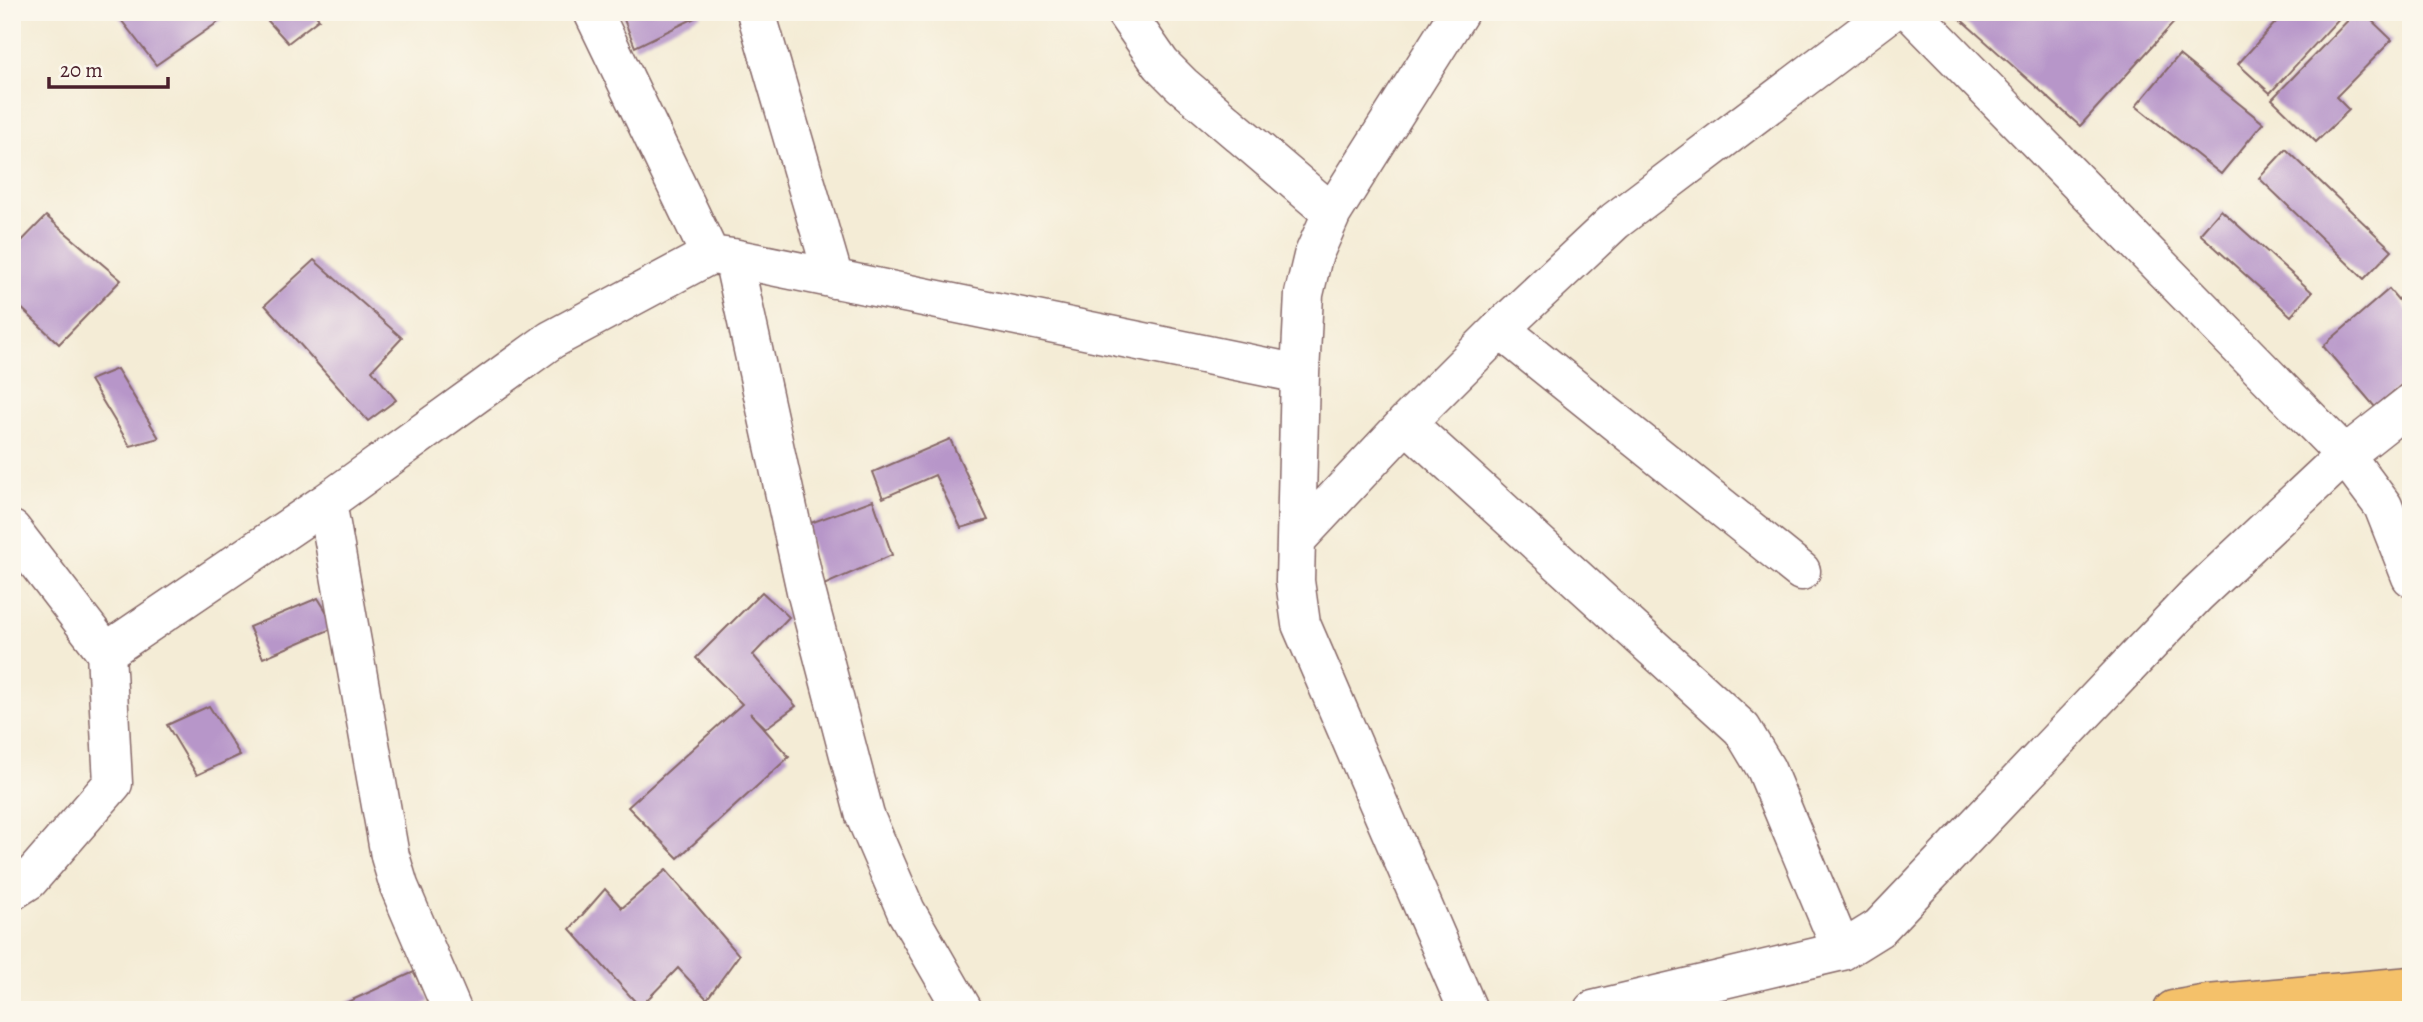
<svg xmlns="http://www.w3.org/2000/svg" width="2423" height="1022" font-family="Alegreya,serif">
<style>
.building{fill:#b796c9}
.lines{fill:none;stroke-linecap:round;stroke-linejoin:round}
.minor-casing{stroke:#866767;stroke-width:41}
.primary-casing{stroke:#866767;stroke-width:41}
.minor{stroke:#fff;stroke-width:38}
.primary{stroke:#f4c16a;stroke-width:38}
</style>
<rect width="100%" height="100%" fill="#fbf7ec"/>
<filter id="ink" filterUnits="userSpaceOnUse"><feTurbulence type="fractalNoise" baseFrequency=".0143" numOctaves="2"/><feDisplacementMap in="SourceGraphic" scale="14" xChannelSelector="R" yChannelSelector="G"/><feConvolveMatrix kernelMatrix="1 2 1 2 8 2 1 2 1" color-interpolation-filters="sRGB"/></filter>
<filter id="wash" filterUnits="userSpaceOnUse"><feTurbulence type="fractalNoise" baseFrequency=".00686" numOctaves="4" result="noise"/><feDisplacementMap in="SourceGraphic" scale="28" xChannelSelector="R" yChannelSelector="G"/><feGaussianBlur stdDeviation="1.57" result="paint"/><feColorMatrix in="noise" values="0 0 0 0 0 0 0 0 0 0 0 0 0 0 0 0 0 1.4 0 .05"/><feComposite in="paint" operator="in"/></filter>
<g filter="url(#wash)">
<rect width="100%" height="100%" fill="#f4ecd6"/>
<g id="blocks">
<path class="building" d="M 115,12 L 229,12 L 230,14 L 156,65 Z
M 260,12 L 313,12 L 319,19 L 288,43 Z
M 621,12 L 700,12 L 701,15 L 635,47 Z
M 1961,12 L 2172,12 L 2178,18 L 2080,126 L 1957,16 Z
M 2285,12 L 2345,12 L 2270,93 L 2238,64 Z
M 2356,12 L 2363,12 L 2392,40 L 2336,97 L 2349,110 L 2316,142 L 2272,99 Z
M 2179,55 L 2263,123 L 2221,174 L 2136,106 Z
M 2286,149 L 2392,250 L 2364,279 L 2259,178 Z
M 2221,210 L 2312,292 L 2291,316 L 2200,234 Z
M 46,216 L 121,280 L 59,344 L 12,299 L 12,251 Z
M 314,260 L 402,338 L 372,370 L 396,400 L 368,421 L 265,305 Z
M 2389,289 L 2411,315 L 2411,377 L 2375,407 L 2323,346 Z
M 117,369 L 159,438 L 130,446 L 90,380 Z
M 950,439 L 988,520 L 961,528 L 935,475 L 883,498 L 873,472 Z
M 873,500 L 892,555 L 824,585 L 805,525 Z
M 762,592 L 789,617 L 753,655 L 796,706 L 766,728 L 750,713 L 789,757 L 678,858 L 628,807 L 742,704 L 696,658 Z
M 318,598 L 336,627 L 263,658 L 249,627 Z
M 209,706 L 240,755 L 197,775 L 167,725 Z
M 666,870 L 739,955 L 707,999 L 678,968 L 640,1007 L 570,929 L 605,889 L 622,908 Z
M 414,972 L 429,1002 L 413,1010 L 330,1010 Z"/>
</g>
</g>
<g filter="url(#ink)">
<use href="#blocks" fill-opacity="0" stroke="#866767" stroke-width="2"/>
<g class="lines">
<g class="minor-casing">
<path id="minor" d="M 593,12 L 710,255
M 756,12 L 834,279
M 1125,12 L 1161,64 L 1182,85 L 1332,213
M 1459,12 L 1332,213 L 1313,256 L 1304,294 L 1300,374 L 1295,581 L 1301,624 L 1468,1010
M 1911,12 L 2345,455 L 2383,506 L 2411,577
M 733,258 L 806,591 L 865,816 L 906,911 L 963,1010
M 1500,329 L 1801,571
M 1406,423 L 1742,729 L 1766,769 L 1842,951
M 327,502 L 390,856 L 399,886 L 452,1010
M 12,530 L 106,652 L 113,783 L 29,880 L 12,891
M 1296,540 L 1406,423 L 1500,329 L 1615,221 L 1891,12
M 106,652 L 327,502 L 551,340 L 710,255 L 733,258 L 1300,374
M 1593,1010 L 1842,951 L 1879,928 L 2196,595 L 2345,455 L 2411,403"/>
</g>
<g class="primary-casing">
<path id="primary" d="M 2173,1010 L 2208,1004 L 2411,986"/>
</g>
<use href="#minor" class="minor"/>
<use href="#primary" class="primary"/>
</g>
</g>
<rect width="2423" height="1022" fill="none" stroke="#fbf7ec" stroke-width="42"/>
<path d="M49 77v10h119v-10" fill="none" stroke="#4a1f2b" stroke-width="3.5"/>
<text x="60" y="77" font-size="21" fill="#4a1f2b" stroke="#fbf7ec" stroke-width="5" paint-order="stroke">20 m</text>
</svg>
